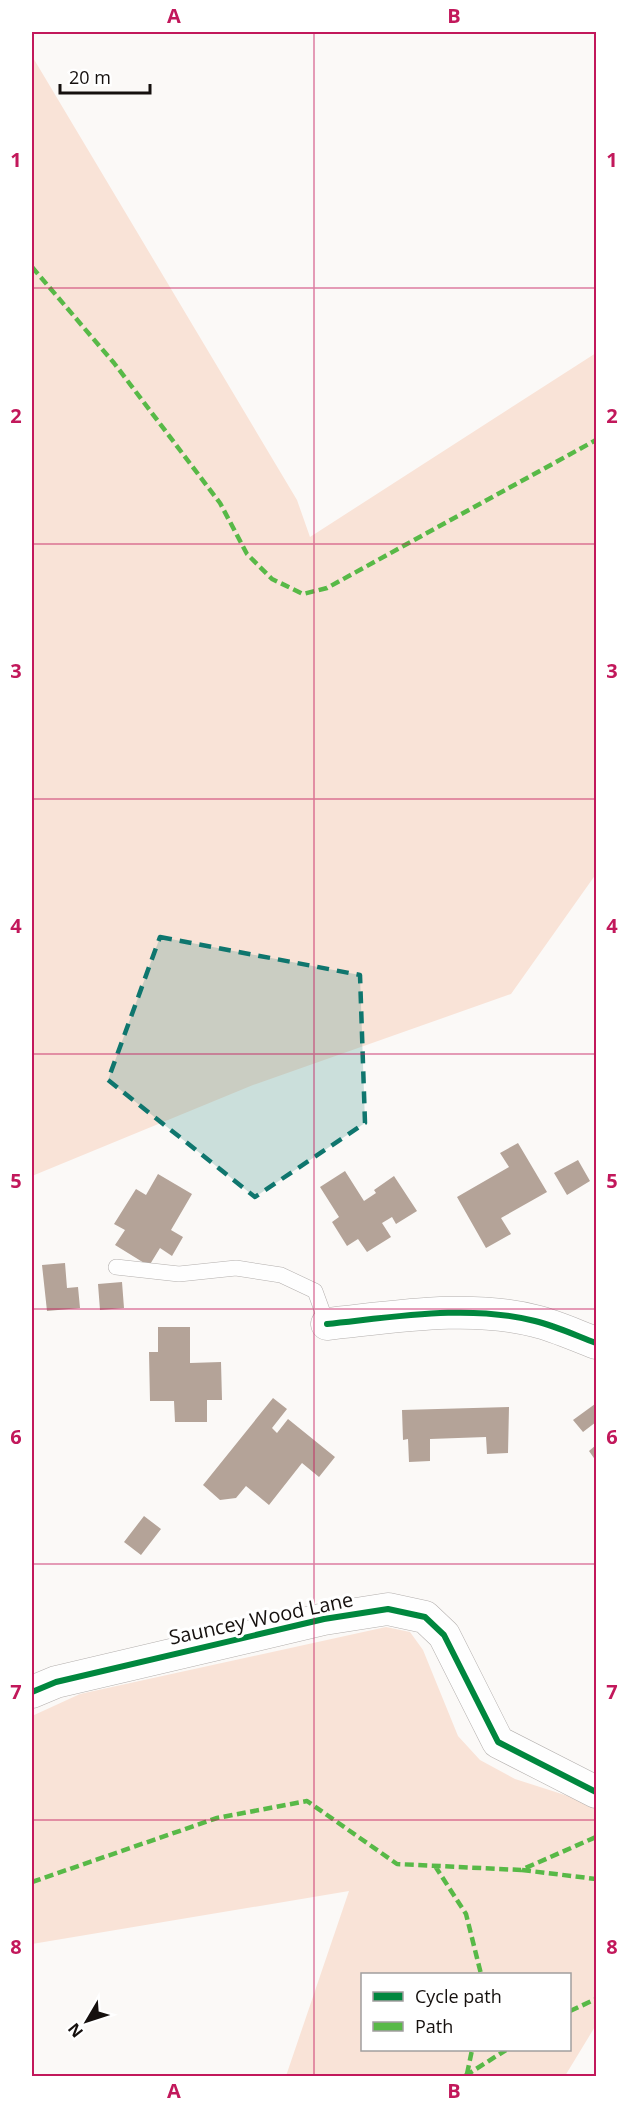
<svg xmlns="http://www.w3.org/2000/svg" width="628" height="2108" font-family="'Open Sans',sans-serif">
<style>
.green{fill:#f9e3d7;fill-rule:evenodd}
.building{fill:#b4a398}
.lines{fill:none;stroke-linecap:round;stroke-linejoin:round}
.service-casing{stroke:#b3afad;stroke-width:16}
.minor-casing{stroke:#b3afad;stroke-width:33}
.service{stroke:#fefefe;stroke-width:15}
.minor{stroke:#fefefe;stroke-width:32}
.quiet{stroke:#58b947;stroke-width:4.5;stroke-dasharray:9 4.5;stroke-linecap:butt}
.cycleway-casing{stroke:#fff;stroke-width:10}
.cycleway{stroke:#00873e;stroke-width:6}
.marked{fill:#0f766e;fill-opacity:0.2;stroke:#0f766e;stroke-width:4.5;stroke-dasharray:12 8;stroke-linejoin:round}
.grid{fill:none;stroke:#c2185b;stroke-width:1.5;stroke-opacity:0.55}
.labels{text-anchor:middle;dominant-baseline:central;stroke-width:6;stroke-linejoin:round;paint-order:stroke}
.street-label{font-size:20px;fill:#15100e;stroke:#fff}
.neatline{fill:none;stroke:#c2185b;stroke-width:2}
.grid-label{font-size:20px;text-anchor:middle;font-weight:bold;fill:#c2185b}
</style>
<rect width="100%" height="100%" fill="#fbf9f7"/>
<path class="green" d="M 32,56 L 297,500 L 310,537 L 596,353 L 596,874 L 511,994 L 253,1085 L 32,1176 Z
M 386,1627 L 410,1632 L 423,1650 L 458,1736 L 480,1760 L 515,1779 L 596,1805 L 596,2025 L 565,2076 L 286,2076 L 349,1891 L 32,1944 L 32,1716 L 80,1694 ZM 362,1974 L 570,1974 L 570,2050 L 362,2050 Z"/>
<path class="building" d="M 518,1143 L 547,1192 L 501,1218 L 511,1234 L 486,1248 L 457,1197 L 509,1167 L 500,1153 Z
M 578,1160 L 590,1181 L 567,1195 L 554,1173 Z
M 345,1171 L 364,1201 L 376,1193 L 374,1190 L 394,1176 L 417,1211 L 396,1224 L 392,1217 L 382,1223 L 391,1237 L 367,1252 L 358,1239 L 347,1246 L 332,1222 L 339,1217 L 320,1187 Z
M 158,1174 L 192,1194 L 171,1230 L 183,1237 L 172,1256 L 160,1248 L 149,1266 L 115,1245 L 125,1230 L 114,1224 L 136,1189 L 146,1195 Z
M 65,1263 L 67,1288 L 78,1287 L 80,1308 L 47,1311 L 42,1265 Z
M 122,1282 L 124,1308 L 100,1310 L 98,1284 Z
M 158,1327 L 190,1327 L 190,1363 L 221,1362 L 222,1400 L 207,1400 L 207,1422 L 175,1422 L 174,1401 L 150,1401 L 149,1352 L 158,1352 Z
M 273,1398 L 287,1409 L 272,1428 L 277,1433 L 288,1419 L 335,1457 L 319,1477 L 302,1463 L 269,1505 L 246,1486 L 236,1498 L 220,1500 L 203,1485 Z
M 595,1404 L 596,1422 L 583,1432 L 573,1420 Z
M 509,1407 L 508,1453 L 487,1454 L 486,1437 L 430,1439 L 430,1461 L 409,1462 L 408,1439 L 403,1440 L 402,1410 Z
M 596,1445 L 596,1461 L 589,1451 Z
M 144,1516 L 161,1529 L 141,1555 L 124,1542 Z"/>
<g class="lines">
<g class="service-casing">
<path id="service" d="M 116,1267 L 179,1274 L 236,1268 L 281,1275 L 315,1291 L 327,1324"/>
</g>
<g class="minor-casing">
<path id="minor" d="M 327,1324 C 395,1317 469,1304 535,1321 C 556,1326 577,1336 596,1343
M 32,1692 L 56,1682 L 324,1619 L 388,1609 L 425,1617 L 444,1635 L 498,1742 L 596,1792"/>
</g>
<use href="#service" class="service"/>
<use href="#minor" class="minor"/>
<path class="quiet" d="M 32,267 L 114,363 L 220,503 L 247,554 L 272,579 L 303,594 L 327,588 L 596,440
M 435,1866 L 466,1914 L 481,1974
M 522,1870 L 596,1879
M 32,1882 L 217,1818 L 307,1801 L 397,1864 L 521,1870 L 596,1837
M 570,2011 L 596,1999
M 467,2074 L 472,2050
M 465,2076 L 506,2050"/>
<g class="cycleway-casing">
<path id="cycleway" d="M 327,1324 C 395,1317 469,1304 535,1321 C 556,1326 577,1336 596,1343
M 32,1692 L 56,1682 L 324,1619 L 388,1609 L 425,1617 L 444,1635 L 498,1742 L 596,1792"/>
</g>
<use href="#cycleway" class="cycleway"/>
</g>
<path class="marked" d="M 160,937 L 360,975 L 365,1123 L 255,1197 L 108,1080 Z"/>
<path class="grid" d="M 314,32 L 314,2076M 32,288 L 596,288M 32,544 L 596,544M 32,799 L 596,799M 32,1054 L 596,1054M 32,1309 L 596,1309M 32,1564 L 596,1564M 32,1820 L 596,1820"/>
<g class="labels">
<g class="street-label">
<text transform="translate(261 1618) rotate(-12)">Sauncey Wood Lane</text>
</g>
</g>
<rect width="628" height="2108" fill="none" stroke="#ffffff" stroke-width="66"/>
<rect x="361" y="1973" width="210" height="78" fill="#ffffff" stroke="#a19f9f" stroke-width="1.5"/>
<rect x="373" y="1992" width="30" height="9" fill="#00873e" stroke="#a19f9f" stroke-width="1.5"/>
<text x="415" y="2003" font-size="18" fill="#15100e">Cycle path</text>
<rect x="373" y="2022" width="30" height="9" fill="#58b947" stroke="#a19f9f" stroke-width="1.5"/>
<text x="415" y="2033" font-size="18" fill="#15100e">Path</text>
<g transform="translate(87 2021) rotate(231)" stroke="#ffffff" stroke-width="4.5" paint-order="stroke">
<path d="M0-4.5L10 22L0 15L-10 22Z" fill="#15100e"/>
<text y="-9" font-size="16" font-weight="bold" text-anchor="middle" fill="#15100e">N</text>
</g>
<path d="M60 84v9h90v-9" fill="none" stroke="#15100e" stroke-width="3"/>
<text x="69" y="84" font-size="18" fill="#15100e" stroke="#ffffff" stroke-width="4.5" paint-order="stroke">20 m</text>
<rect x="33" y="33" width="562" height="2042" class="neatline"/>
<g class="grid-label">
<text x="174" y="23">A</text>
<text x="454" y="23">B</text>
<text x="16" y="167">1</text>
<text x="612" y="167">1</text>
<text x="16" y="423">2</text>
<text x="612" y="423">2</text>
<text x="16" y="678">3</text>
<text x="612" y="678">3</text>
<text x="16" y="933">4</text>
<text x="612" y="933">4</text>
<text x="16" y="1188">5</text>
<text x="612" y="1188">5</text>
<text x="16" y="1444">6</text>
<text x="612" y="1444">6</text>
<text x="16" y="1699">7</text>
<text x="612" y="1699">7</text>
<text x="16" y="1954">8</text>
<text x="612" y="1954">8</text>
<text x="174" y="2098">A</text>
<text x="454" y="2098">B</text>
</g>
</svg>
